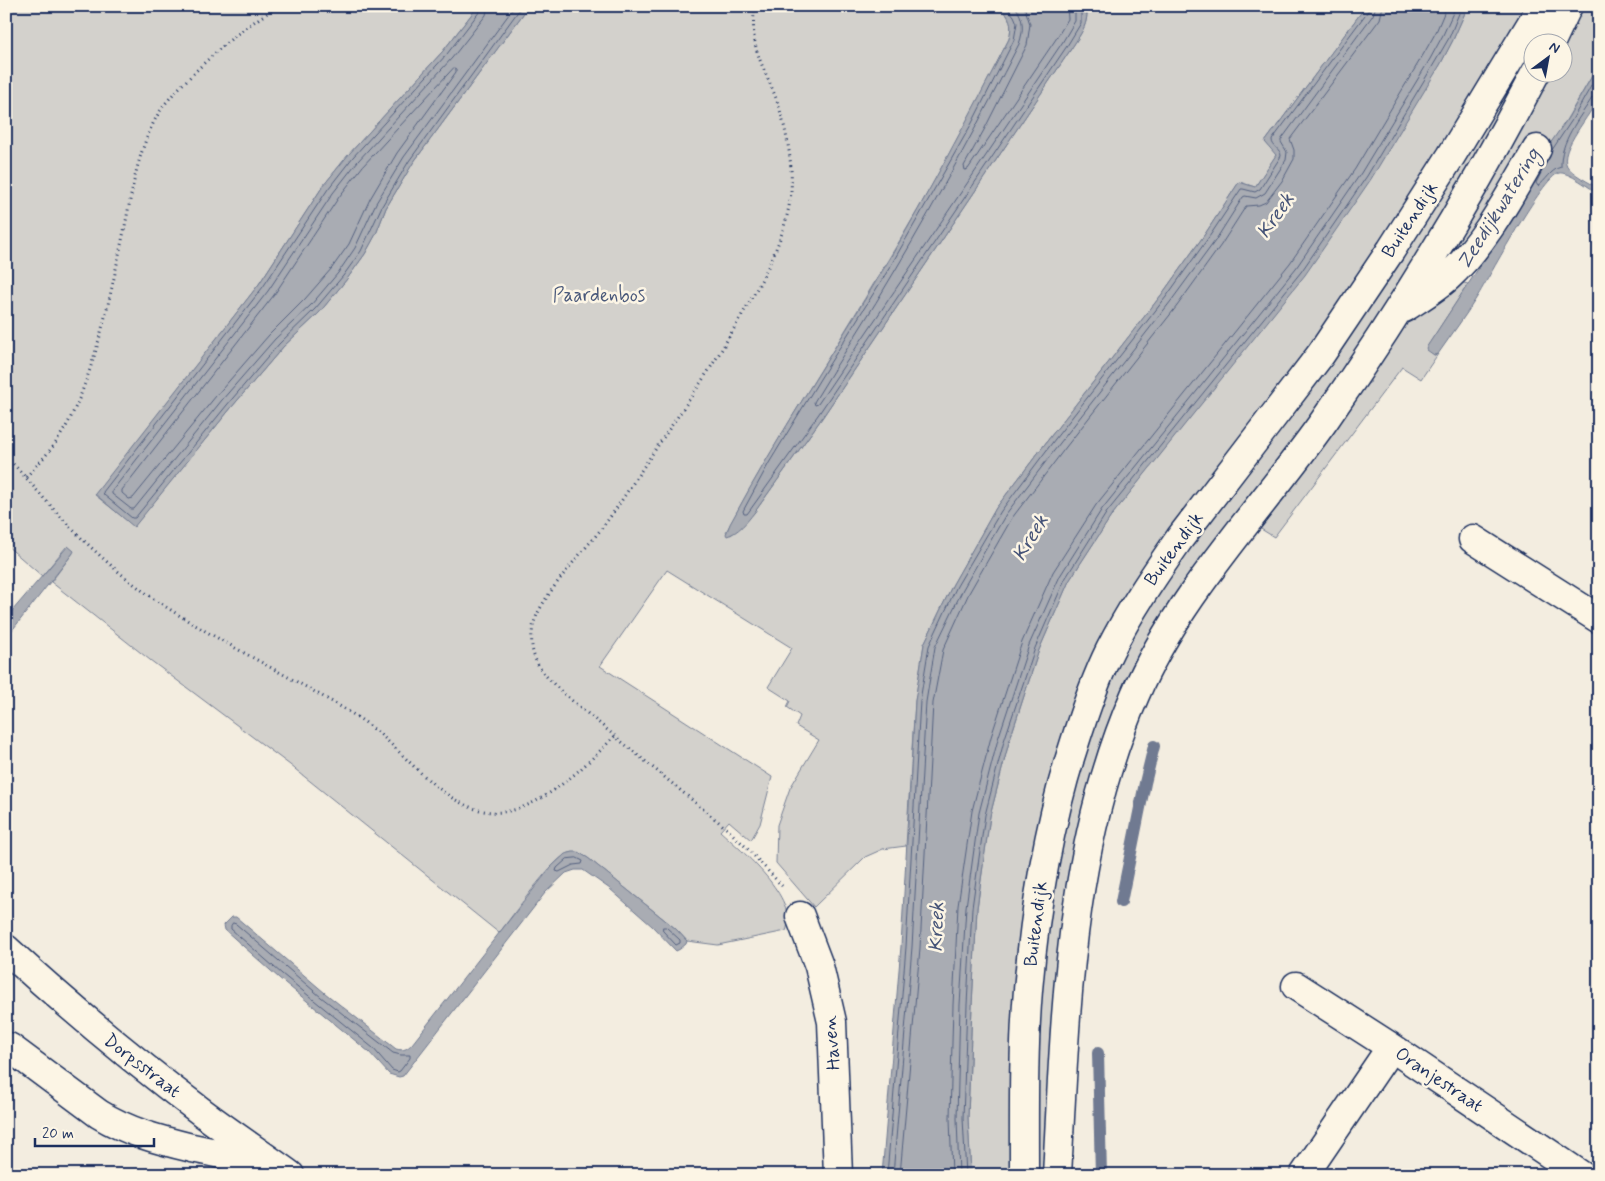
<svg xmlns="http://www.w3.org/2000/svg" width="1605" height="1181" font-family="Mynerve,sans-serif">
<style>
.green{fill:#d3d1cc;stroke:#778095}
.water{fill:#a9acb3;stroke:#707a91}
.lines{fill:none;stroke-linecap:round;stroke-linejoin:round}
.shore{stroke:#546180;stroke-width:1}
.stream{stroke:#707a91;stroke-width:12}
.minor-casing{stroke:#1b2f5e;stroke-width:31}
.path{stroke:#1b2f5e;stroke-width:3;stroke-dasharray:1 4;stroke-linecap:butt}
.minor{stroke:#fcf5e5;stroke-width:28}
.labels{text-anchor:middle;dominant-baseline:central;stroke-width:5;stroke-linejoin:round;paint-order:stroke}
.street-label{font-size:19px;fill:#1b2f5e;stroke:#fcf5e5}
.park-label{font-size:19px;fill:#49587a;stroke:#fcf5e5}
.water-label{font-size:20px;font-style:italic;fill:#465478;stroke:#fcf5e5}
</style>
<rect width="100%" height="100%" fill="#f3ede0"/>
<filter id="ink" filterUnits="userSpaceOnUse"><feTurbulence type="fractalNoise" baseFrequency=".02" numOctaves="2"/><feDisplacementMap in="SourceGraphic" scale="10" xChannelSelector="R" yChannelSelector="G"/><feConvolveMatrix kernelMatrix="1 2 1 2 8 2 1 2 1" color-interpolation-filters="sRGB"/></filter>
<g filter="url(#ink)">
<path class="green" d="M 6,6 L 478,6 L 443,51 L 349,154 L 323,186 L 259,284 L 95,495 L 134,526 L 231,408 L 283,347 L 319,313 L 347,279 L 365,254 L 376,234 L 386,208 L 413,163 L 529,6 L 999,6 C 1010,16 1013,24 1009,39 C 970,116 930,192 885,265 C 832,354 775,440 726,532 L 731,535 L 754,513 L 822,418 L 1071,49 C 1080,35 1090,23 1086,6 L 1366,6 L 1265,142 L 1277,154 L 1255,187 L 1239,182 L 1205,234 L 1162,294 L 1051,436 L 996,508 L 953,584 L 924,644 L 915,701 L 906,846 L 883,849 L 865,857 L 814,907 L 776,863 L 777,825 L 790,788 L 819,740 L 796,726 L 800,716 L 787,707 L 790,701 L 768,687 L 792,648 L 667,570 L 600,666 L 772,777 L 760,824 L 751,840 L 729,821 L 720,831 C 742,851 799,898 786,931 L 718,945 L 687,941 L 676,929 L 588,858 C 581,854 575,850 567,854 C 551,860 512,917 499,933 L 290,765 L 150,660 L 51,582 L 73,553 L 66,547 L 42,576 L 6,545 Z
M 1468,6 L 1535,6 L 1250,439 L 1065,749 L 1016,1175 L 971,1175 L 968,1118 L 972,1005 L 977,909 L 990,816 L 1009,742 L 1039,650 L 1069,581 L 1112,515 L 1229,368 L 1440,65 L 1453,40 Z
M 1550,6 L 1541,42 L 1532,42 L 1532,59 L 1451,208 L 1125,697 L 1047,1175 L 1032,1175 L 1035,993 L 1067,797 L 1129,630 Z
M 1575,6 L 1599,6 L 1599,64 L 1558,134 L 1470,241 L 1423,282 L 1542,73 L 1562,72 L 1562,42 Z
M 1460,282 L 1468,284 L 1427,347 L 1434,355 L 1438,354 L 1421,379 L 1402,367 L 1274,537 L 1256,526 L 1358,389 L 1371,382 L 1363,373 L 1391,329 Z"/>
<path class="water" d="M 478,6 L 529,6 L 413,163 L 386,208 L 376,234 L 365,254 L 347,279 L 319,313 L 283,347 L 231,408 L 134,527 L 95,494 L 259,284 L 323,186 L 349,154 L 443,51 Z
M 999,6 L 1086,6 C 1090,23 1080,35 1071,49 L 822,418 L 754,513 C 747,522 738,533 727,536 L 726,534 L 730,524 C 778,435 834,351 886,265 C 930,191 970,115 1009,39 C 1013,24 1010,16 999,6 Z
M 1366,6 L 1468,6 L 1453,40 L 1440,65 L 1371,179 L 1305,275 L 1112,515 L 1069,581 L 1039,650 L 1009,742 L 990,816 L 977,908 L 972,1005 L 968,1118 L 971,1175 L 882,1175 L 901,946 L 915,701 L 924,644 L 953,584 L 996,508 L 1051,436 L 1162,294 L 1205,234 L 1239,182 L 1255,187 L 1276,155 L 1265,142 Z
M 1599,64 C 1599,72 1601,90 1598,98 C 1592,114 1558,150 1567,166 C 1572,174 1590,183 1599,188 L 1599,194 C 1591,189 1568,171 1559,173 C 1542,177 1489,278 1477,297 C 1465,317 1451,335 1438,354 L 1434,355 L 1427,350 L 1426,348 L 1519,207 L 1547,148 L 1568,118 Z
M 68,546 L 74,551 L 73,553 L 6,638 L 6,618 Z
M 573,852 L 578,852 L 588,858 L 676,929 L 687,941 L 686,944 L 680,949 L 676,951 L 652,926 L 610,889 L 583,870 L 575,870 L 566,873 L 545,893 L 403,1076 L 399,1077 L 389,1074 L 369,1052 L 279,978 L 225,930 L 224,925 L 232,917 L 236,917 L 325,993 L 396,1049 C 404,1051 407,1049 412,1044 L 551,867 L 565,854 Z"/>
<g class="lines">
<path class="shore" d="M 481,6 L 480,11 L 447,54 L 353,157 L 328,189 L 263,287 L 103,492 L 104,495 L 132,518 L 135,518 L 227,405 L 279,344 L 315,309 L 343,276 L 361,251 L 382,206 L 409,161 L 522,6
M 488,6 L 486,15 L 452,58 L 358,161 L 333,193 L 268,291 L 112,491 L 112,494 L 131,509 L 134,509 L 222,400 L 275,339 L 311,305 L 338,273 L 355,248 L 376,203 L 404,157 L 515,6
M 1006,6 L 1014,16 L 1017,23 L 1014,40 L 972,123 L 890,267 L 820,379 L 769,463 L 743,511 L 744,514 L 747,514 L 750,510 L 818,415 L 1067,46 L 1081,23 L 1081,6
M 1015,6 C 1024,19 1024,30 1019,44 C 980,120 940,195 896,269 C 870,314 841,357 814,402 L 815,405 L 818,404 L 1062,43 L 1075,21 L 1075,6
M 1024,6 L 1030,24 L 1027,45 L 984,130 L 964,166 L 965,170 L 968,169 L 1056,39 L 1068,19 L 1067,6
M 454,68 L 456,69 L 456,72 L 397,153 L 370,199 L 349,244 L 332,268 L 305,299 L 269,335 L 216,396 L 133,498 L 129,499 L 122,493 L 122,490 L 274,295 L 339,197 L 363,166 Z
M 1552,150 L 1572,120 L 1599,72
M 1542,171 L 1536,183 L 1538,186 C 1546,181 1550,170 1561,167 C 1560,141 1579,119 1592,98 L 1599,95
M 577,858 L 583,861 L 582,864 L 573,865 L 559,872 L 556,871 L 557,868 L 567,859 Z
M 233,923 L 236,924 L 321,997 L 393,1053 L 401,1055 L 410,1055 L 410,1058 L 400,1071 L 398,1072 L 392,1070 L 373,1048 L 282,974 L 231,929 L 231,926 Z
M 663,927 L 666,927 L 680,940 L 680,943 L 676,945 L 663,931 Z
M 887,1175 L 906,947 L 920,701 L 929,646 L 957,586 L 1001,511 L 1055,439 L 1166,297 L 1209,237 L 1241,189 L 1243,189 L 1255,192 L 1260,189 L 1281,156 C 1281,149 1272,147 1272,140 L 1368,11 L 1370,6
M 893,1175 L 912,947 L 926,702 L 935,647 L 963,589 L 1006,514 L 1060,443 L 1171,301 L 1215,241 L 1243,197 L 1245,196 L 1256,198 L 1265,193 L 1286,160 L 1287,152 L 1281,142 L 1281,140 L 1373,15 L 1376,6
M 900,1175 L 920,948 L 933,703 L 943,650 L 969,593 L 1012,518 L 1066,447 L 1177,306 L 1221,245 L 1246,206 L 1259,205 L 1266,202 L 1282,181 L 1294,159 L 1294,150 L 1290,139 L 1380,19 L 1383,6
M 952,1175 L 950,1118 L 953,1005 L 958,906 L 972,811 L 991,737 L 1022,642 L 1053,572 L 1096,505 L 1290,263 L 1355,169 L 1423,55 L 1436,32 L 1447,6
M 959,1175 L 957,1118 L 960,1005 L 966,907 L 979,813 L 998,739 L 1029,645 L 1060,576 L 1102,509 L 1296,268 L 1361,173 L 1430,59 L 1443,35 L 1456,6
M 966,1175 L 963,1118 L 967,1005 L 972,908 L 985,815 L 1004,741 L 1035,648 L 1065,579 L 1107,512 L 1301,272 L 1367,176 L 1435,62 L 1449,38 L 1462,6"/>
<path class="stream" d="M 1121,902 L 1145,783 L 1154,746
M 1098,1053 L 1101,1175"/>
<g class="minor-casing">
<path id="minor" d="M 1551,42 L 1568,6
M 1404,308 C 1419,298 1435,289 1448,277 C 1486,242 1511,193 1537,149
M 1473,539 L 1599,619
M 800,916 L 819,966 L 832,1022 L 838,1175
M 6,949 C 69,1007 134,1061 203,1113 C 231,1134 261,1154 290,1175
M 1296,986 L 1391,1047 L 1581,1175
M 9,1047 L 99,1114 C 128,1132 159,1140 192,1148 C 217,1153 242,1159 267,1165
M 1024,1175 C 1024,1113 1023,1051 1028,990 C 1035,907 1048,825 1074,745 C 1084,713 1095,680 1110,650 C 1130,610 1155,574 1180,538 L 1321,354 L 1391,250 L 1451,156 L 1542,6
M 1057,1175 C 1066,1011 1068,849 1135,695 C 1178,595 1261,510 1324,421 C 1402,309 1473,193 1536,72
M 1304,1175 L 1391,1047"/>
</g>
<path class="path" d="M 755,6 C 748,52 766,67 779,107 C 787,133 793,165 791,192 C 786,247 749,302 722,349 C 701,384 677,417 655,450 C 637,476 621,503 602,528 C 583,552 538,599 533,627 C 527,659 542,673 564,694 L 726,828 L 746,847 L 782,886
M 6,457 C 22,472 35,489 50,505 C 82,541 120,576 160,603 C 210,636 264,663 315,692 C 334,703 353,713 370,726 C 407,754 444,809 492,812 C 536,816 586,765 615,736
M 26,477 C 39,463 52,450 62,433 C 69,423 74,410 79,399 C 101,345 112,287 124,231 C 132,192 137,153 156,118 C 165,101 179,88 193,74 C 219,48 246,25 279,6"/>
<use href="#minor" class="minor"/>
</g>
</g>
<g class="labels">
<g class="street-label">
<text transform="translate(1410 220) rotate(-57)">Buitendijk</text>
<text transform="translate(1174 549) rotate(-54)">Buitendijk</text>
<text transform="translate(1036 924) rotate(-83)">Buitendijk</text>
<text transform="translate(832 1043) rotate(-95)">Haven</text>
<text transform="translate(142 1066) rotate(38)">Dorpsstraat</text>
<text transform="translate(1439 1080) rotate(34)">Oranjestraat</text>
</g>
<g class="park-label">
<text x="599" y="295">Paardenbos</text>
</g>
<g class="water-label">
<text transform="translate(1499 209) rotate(-58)">Zeedijkwatering</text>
<text transform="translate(1276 216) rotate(-55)">Kreek</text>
<text transform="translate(1031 538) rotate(-59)">Kreek</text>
<text transform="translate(937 927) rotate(-88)">Kreek</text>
</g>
</g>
<rect width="1605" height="1181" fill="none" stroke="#fcf5e5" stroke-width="25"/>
<rect x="12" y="12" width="1580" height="1156" fill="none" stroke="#1b2f5e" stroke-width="2" filter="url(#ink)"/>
<g transform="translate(1548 58) rotate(32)"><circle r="24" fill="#fcf5e5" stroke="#a2a6af"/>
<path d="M0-4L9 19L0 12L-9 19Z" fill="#1b2f5e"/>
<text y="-8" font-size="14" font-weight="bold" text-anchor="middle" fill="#1b2f5e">N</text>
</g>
<path d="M35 1138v8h119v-8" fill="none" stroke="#1b2f5e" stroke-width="2.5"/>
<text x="42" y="1138" font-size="15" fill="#1b2f5e" stroke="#fcf5e5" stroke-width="4" paint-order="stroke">20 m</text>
</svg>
